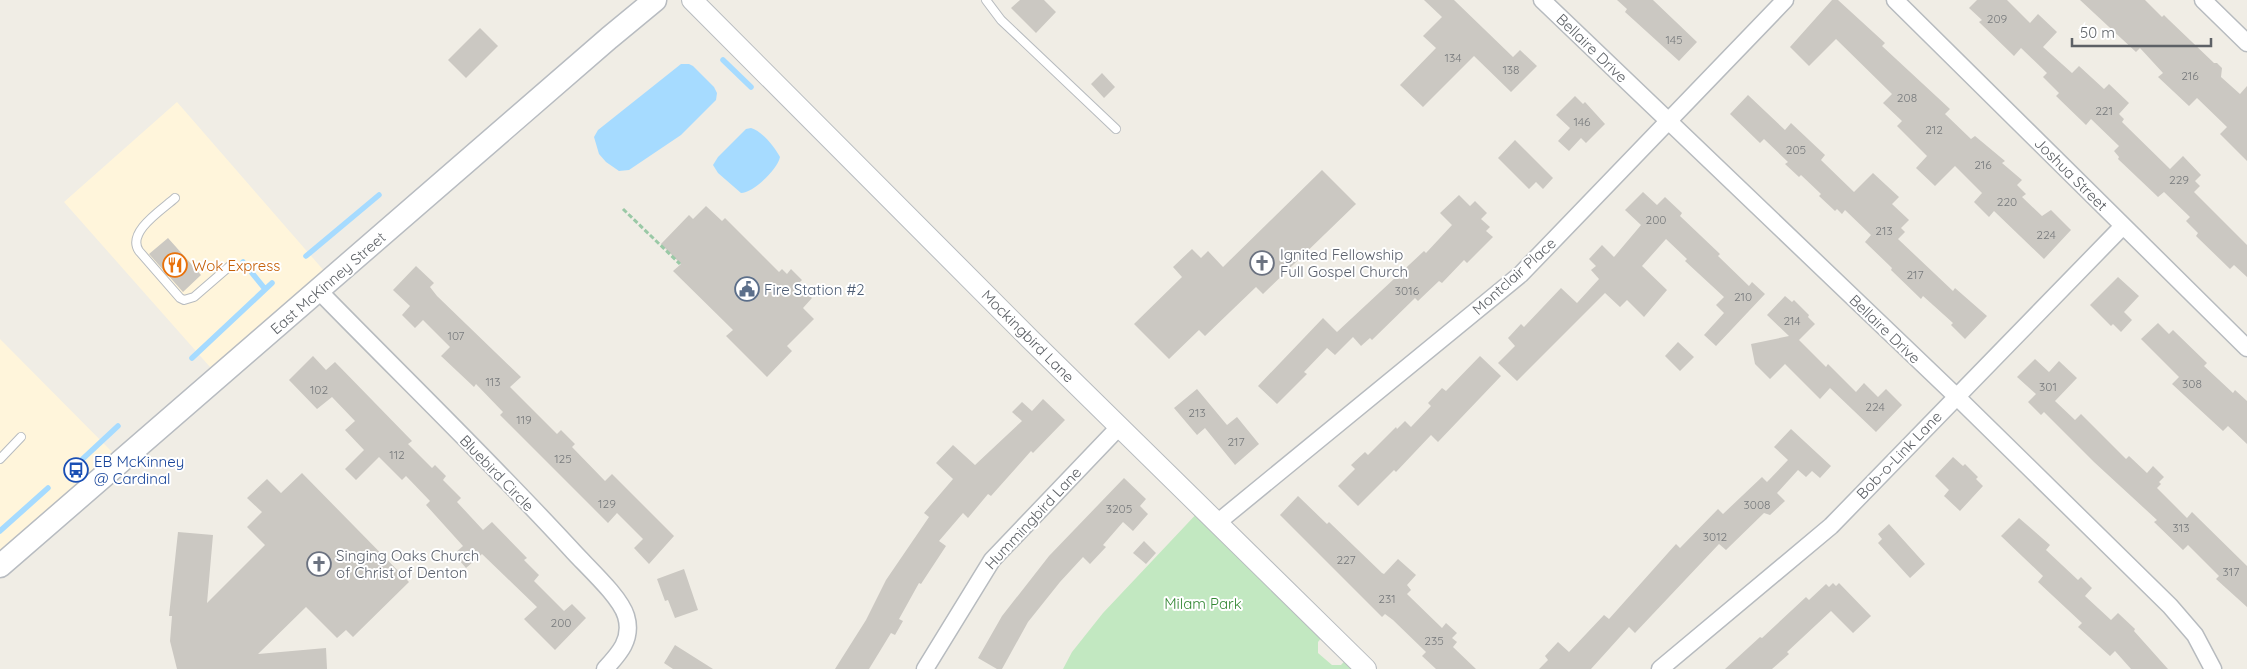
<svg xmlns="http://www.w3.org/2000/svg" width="2247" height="669" font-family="Quicksand,sans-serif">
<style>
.commercial{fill:#fff5db}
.green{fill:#c2e8c1}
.water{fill:#a6dbff}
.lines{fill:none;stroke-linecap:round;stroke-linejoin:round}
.stream{stroke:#a6dbff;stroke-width:5.5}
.building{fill:#cbc8c2}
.service-casing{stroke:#b7bbbf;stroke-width:10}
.minor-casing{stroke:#b7bbbf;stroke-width:19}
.tertiary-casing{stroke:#b7bbbf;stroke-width:22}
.secondary-casing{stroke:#b8bcc1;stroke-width:25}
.path{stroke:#9ac9a6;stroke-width:3;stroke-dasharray:5 2.5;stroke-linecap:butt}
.service{stroke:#fff;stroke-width:8}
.minor{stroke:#fff;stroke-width:16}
.tertiary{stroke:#fff;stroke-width:20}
.secondary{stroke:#fff;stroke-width:22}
.labels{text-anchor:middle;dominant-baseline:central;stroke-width:4;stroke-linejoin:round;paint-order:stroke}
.number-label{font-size:12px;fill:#787b7d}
.street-label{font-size:15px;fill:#5d6166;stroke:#fff}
.worship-label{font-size:15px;fill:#5b616d;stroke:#fff;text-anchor:start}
.food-label{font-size:15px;fill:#c56008;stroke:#fff;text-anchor:start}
.service-label{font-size:15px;fill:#4e5e75;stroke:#fff;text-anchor:start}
.transit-label{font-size:15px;fill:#164399;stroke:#fff;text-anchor:start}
.park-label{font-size:15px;fill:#338734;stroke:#fff}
</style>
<rect width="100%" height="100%" fill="#f0ede5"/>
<path class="commercial" d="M 177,102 L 332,280 L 218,376 L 64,202 Z
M 0,339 L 121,461 L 0,566 Z"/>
<path class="green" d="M 1202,508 L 1327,631 L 1318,642 L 1318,653 L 1332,665 L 1341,665 L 1351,654 L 1366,669 L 1063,669 L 1072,652 L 1103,613 Z"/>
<path class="water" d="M 681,64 L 689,64 L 693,66 L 714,87 L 717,93 L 716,100 L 681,135 L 629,170 L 619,171 L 606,162 L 599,154 L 594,137 L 598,130 Z
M 751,128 C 762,131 775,147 780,157 C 778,169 753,193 741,193 L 718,173 L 713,165 L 718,157 L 746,129 Z"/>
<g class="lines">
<path class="stream" d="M 723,60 L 751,87
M 306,256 L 379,195
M 243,262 L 248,269
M 252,273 L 265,289
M 192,358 L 272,283
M 74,467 L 118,426
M 0,531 L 48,488"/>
</g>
<path class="building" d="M 1020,0 L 1044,0 L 1056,12 L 1036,33 L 1011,8 Z
M 1424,0 L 1454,0 L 1513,57 L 1520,50 L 1537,66 L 1511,92 L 1474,56 L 1423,107 L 1400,85 L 1436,48 L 1423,36 L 1442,17 Z
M 1617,0 L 1653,0 L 1697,42 L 1679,61 L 1625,12 L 1627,9 Z
M 1832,0 L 1838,0 L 1885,43 L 1882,46 L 1950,109 L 1945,114 L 1971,139 L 1975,136 L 2005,161 L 2002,163 L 2022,180 L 2017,185 L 2026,194 L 2022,197 L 2042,216 L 2051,210 L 2071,230 L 2044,259 L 1994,211 L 1989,217 L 1974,202 L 1982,193 L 1955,166 L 1935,186 L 1916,168 L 1927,156 L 1897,126 L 1902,121 L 1883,103 L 1892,94 L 1836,39 L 1809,66 L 1790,47 Z
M 1977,0 L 2007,0 L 2030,23 L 2038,14 L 2057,32 L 2043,47 L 2072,73 L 2079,66 L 2104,89 L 2109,84 L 2129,103 L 2119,114 L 2124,119 L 2122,122 L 2170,169 L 2183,156 L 2201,175 L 2195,181 L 2200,186 L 2194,192 L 2247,245 L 2247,277 L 2234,265 L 2230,269 L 2196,236 L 2198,233 L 2186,221 L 2190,217 L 2164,192 L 2158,197 L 2118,159 L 2119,157 L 2114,151 L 2119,146 L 2091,119 L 2086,125 L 2056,96 L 2059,93 L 2043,77 L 2047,73 L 2021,48 L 2014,56 L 1979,22 L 1982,20 L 1969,8 Z
M 2080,0 L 2145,0 L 2162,17 L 2164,15 L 2169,20 L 2214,63 L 2217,63 L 2222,68 L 2221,77 L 2240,94 L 2247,86 L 2247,161 L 2220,134 L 2227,127 L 2197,98 L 2189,106 L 2158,77 L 2163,73 L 2140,48 L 2136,52 Z
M 480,28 L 498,46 L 466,78 L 448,60 Z
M 1102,73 L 1115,87 L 1104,98 L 1091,84 Z
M 1748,95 L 1785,130 L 1791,123 L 1825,155 L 1821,160 L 1854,192 L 1873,173 L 1899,197 L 1892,204 L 1909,220 L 1901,228 L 1905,232 L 1898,239 L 1953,291 L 1955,288 L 1987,316 L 1965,339 L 1951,325 L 1953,323 L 1923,296 L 1921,299 L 1891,270 L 1892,268 L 1865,242 L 1871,235 L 1845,210 L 1842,214 L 1837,209 L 1835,211 L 1819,196 L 1821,194 L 1801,175 L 1799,177 L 1785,164 L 1788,162 L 1764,139 L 1760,143 L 1730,114 Z
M 1575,96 L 1583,104 L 1585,102 L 1605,124 L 1586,143 L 1581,138 L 1569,151 L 1558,141 L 1570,128 L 1556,115 Z
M 1515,140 L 1553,178 L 1543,189 L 1536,182 L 1529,189 L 1498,158 Z
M 1322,170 L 1356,204 L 1263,294 L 1256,287 L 1205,336 L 1199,330 L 1169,359 L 1134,324 L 1182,277 L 1173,267 L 1192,249 L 1201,258 L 1208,251 L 1223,267 Z
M 1643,192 L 1657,205 L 1665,197 L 1682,213 L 1680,216 L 1720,254 L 1718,256 L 1749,286 L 1752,282 L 1765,294 L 1716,346 L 1704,335 L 1724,313 L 1716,305 L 1724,297 L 1685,261 L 1687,259 L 1666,239 L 1642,266 L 1667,290 L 1644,317 L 1627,300 L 1620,307 L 1605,293 L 1517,381 L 1498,363 L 1515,346 L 1508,338 L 1521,324 L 1524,327 L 1561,288 L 1577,303 L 1599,279 L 1591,270 L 1596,266 L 1589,259 L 1602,245 L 1614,257 L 1636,231 L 1641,225 L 1625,210 Z
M 1459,195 L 1470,206 L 1475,201 L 1487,213 L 1481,219 L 1490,227 L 1486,231 L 1493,237 L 1467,263 L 1464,260 L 1442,283 L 1439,281 L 1418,301 L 1415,298 L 1372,340 L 1370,338 L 1361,346 L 1353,337 L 1335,355 L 1327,348 L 1304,372 L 1307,374 L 1277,404 L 1258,386 L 1323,318 L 1337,332 L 1424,251 L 1426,253 L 1452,225 L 1440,213 Z
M 706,206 L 722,221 L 725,218 L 779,272 L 782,269 L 787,274 L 791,269 L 802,280 L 798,284 L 812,298 L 803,308 L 814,319 L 787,346 L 792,351 L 767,377 L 726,336 L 733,330 L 673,271 L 681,264 L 661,244 L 689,215 L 693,219 Z
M 168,238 L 201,275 L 183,292 L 149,254 Z
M 416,266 L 434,283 L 430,287 L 437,296 L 521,377 L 510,387 L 557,434 L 561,430 L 575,444 L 572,447 L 605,481 L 612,474 L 674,536 L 649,564 L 634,548 L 643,539 L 617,513 L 608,523 L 500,415 L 503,412 L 476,384 L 474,387 L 441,356 L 450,347 L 423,320 L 415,328 L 402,315 L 410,306 L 393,290 Z
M 2118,277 L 2139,296 L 2124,312 L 2132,320 L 2121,332 L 2113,324 L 2111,326 L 2090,305 Z
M 1785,296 L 1792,302 L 1794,300 L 1809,315 L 1808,317 L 1815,324 L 1799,340 L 1826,367 L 1828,364 L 1856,392 L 1864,383 L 1878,397 L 1886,389 L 1902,405 L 1876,432 L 1830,388 L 1820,399 L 1785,364 L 1770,379 L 1755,364 L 1751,344 L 1789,336 L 1767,315 Z
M 2158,323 L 2169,334 L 2173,330 L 2207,363 L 2204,366 L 2233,393 L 2235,390 L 2247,401 L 2247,444 L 2228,426 L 2223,431 L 2172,384 L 2179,377 L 2141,339 Z
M 1678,342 L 1694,357 L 1680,371 L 1665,356 Z
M 313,356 L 326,370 L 335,362 L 412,441 L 408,444 L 432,468 L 435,465 L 446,476 L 443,480 L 461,498 L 457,502 L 483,530 L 492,522 L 527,558 L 524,560 L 539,575 L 534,581 L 564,611 L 572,604 L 586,618 L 555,650 L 524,619 L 537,607 L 482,554 L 466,568 L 454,554 L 463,546 L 426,505 L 430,501 L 406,476 L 402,480 L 379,457 L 356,480 L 345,469 L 364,450 L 345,430 L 355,421 L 332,397 L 317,409 L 289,380 Z
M 1480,356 L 1501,376 L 1438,442 L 1431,435 L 1396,472 L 1394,470 L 1358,506 L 1338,486 L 1355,469 L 1351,465 L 1365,452 L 1368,455 L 1396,427 L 1397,429 L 1405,421 L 1411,427 L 1431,406 L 1428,403 L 1442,388 L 1446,391 Z
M 2035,359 L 2049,372 L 2059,361 L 2077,378 L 2055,401 L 2075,420 L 2081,414 L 2126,459 L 2129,456 L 2147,473 L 2153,466 L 2164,477 L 2159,482 L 2161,484 L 2157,488 L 2187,518 L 2192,512 L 2247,566 L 2247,607 L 2216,579 L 2219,576 L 2188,545 L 2183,550 L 2154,522 L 2157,520 L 2094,462 L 2044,412 L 2041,415 L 2028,402 L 2036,394 L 2017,377 Z
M 1197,389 L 1227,425 L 1237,417 L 1259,444 L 1235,465 L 1205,428 L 1197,435 L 1174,408 Z
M 1043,399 L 1065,420 L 1033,453 L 1031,451 L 991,496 L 988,494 L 968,518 L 963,513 L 939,541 L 946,546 L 921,584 L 919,583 L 899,619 L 903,621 L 895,635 L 891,633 L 869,669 L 835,669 L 866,620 L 886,580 L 929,517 L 924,513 L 953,479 L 936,463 L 953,445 L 975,465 L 1022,421 L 1012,412 L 1022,402 L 1032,411 Z
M 1791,429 L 1831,466 L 1820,478 L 1812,471 L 1806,477 L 1798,470 L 1777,493 L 1785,501 L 1770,515 L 1764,513 L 1726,550 L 1719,544 L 1635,633 L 1629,627 L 1591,669 L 1539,669 L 1548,660 L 1545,656 L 1558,642 L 1569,652 L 1604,615 L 1609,619 L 1676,544 L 1680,548 L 1718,509 L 1723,514 L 1762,477 L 1767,482 L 1788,460 L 1774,447 Z
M 1953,457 L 1963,466 L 1965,464 L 1978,477 L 1976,479 L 1983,486 L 1960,511 L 1944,496 L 1949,490 L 1935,476 Z
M 302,473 L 409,582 L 353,637 L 346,630 L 337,638 L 306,607 L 258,654 L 326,648 L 327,669 L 177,669 L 170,641 L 172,616 L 169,616 L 178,532 L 213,535 L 207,603 L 265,545 L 247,527 L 262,512 L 247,498 L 267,479 L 281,493 Z
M 1124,478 L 1146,499 L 1140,506 L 1148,514 L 1133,531 L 1123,522 L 1103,545 L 1106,547 L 1090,564 L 1083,557 L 1060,582 L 1028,622 L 1002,669 L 997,669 L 978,658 L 1002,616 L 1049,556 Z
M 1298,496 L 1327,524 L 1329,522 L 1382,573 L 1384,574 L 1398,559 L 1416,575 L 1407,585 L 1411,590 L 1407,594 L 1442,628 L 1446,623 L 1457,633 L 1452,638 L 1457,642 L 1453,647 L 1476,669 L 1436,669 L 1422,656 L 1426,652 L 1393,620 L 1385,614 L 1382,617 L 1280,515 Z
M 2019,518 L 2050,545 L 2046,550 L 2078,580 L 2081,577 L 2092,588 L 2085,596 L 2111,620 L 2118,613 L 2135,629 L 2134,631 L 2168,669 L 2131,669 L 2115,651 L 2110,656 L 2078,627 L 2082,623 L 2038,582 L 2043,576 L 2001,536 Z
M 1889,524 L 1925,564 L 1910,578 L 1878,543 L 1882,539 L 1878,534 Z
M 1144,541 L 1156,553 L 1146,564 L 1133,553 Z
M 684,569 L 698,610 L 675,618 L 668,600 L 665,601 L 657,579 Z
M 1833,583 L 1836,586 L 1839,583 L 1871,616 L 1853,633 L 1831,611 L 1787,652 L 1789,654 L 1772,669 L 1725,669 L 1760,637 L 1762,638 L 1806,597 L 1809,600 L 1826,584 L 1829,587 Z
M 675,645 L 713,669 L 673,669 L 664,663 Z"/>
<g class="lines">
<g class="service-casing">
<path id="service" d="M 986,0 L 1001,20 L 1116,129
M 175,198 C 163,209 126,232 139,251 L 180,298 L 184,300 L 194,297 L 231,265
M 0,459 L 21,437"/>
</g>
<g class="minor-casing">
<path id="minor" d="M 1542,0 L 1956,396 L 2170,606 L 2195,635 L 2213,669
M 1895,0 L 2247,348
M 2203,0 L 2247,43
M 319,291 C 403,377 490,461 571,549 C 586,566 620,596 626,616 C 633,639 619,654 605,669
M 1217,523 L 1521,274 L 1785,0
M 925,669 L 992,560 L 1120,426
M 1660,669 L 1831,526 L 2123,226"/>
</g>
<g class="tertiary-casing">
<path id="tertiary" d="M 692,0 L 1030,339 L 1366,669"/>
</g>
<g class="secondary-casing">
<path id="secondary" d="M 0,566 L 609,38 L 655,0"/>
</g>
<path class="path" d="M 623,209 L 680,264"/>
<use href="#service" class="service"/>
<use href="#minor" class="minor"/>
<use href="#tertiary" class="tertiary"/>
<use href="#secondary" class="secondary"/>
</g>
<defs>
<g id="church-ring" transform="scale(1.25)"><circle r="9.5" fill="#fff" stroke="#6b7280" stroke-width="1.5"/><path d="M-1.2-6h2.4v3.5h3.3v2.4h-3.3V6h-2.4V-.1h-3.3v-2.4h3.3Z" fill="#6b7280"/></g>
<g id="restaurant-ring" transform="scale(1.25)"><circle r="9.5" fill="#fff" stroke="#e8710a" stroke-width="1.5"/><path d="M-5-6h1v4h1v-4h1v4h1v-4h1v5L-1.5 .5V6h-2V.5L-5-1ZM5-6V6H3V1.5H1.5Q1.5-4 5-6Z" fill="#e8710a"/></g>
<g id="civic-ring" transform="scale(1.25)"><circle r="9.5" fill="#fff" stroke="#5c6f8a" stroke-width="1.5"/><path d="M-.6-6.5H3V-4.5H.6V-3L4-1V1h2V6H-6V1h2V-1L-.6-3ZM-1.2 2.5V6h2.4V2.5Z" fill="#5c6f8a"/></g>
<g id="bus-ring" transform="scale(1.25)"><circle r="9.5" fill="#fff" stroke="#1a4fb4" stroke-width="1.5"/><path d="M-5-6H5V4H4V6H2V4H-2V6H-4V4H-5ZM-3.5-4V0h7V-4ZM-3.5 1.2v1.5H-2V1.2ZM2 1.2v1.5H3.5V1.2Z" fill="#1a4fb4"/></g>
</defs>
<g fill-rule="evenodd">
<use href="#church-ring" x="1262" y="263"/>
<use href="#restaurant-ring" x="175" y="265"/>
<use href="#civic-ring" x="747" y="289"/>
<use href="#bus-ring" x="76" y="470"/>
<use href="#church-ring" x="319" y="564"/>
</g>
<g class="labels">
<g class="number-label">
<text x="1997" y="18">209</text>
<text x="1674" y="39">145</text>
<text x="1453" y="57">134</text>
<text x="1511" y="69">138</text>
<text x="2190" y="75">216</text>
<text x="1907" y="97">208</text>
<text x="2104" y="110">221</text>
<text x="1582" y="121">146</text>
<text x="1934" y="129">212</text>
<text x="1796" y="149">205</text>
<text x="1983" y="164">216</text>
<text x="2179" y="179">229</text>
<text x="2007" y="201">220</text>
<text x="1656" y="219">200</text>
<text x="1884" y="230">213</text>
<text x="2046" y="234">224</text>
<text x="1915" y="274">217</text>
<text x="1407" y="290">3016</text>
<text x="1743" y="296">210</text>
<text x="1792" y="320">214</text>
<text x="456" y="335">107</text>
<text x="493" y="381">113</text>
<text x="2192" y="383">308</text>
<text x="2048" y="386">301</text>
<text x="319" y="389">102</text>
<text x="1875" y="406">224</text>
<text x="1197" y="412">213</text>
<text x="524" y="419">119</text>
<text x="1236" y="441">217</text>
<text x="397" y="454">112</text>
<text x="563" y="458">125</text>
<text x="607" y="503">129</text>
<text x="1757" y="504">3008</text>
<text x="1119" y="508">3205</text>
<text x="2181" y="527">313</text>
<text x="1715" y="536">3012</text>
<text x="1346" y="559">227</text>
<text x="2231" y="571">317</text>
<text x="1387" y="598">231</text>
<text x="561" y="622">200</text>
<text x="1434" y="640">235</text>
</g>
<g class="street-label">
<text transform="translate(1592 48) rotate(44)">Bellaire Drive</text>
<text transform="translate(2071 174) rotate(45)">Joshua Street</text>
<text transform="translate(1514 276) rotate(-42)">Montclair Place</text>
<text transform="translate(328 283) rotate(-41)">East McKinney Street</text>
<text transform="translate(1885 329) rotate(44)">Bellaire Drive</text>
<text transform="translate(1028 336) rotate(45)">Mockingbird Lane</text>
<text transform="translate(1899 455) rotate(-46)">Bob-o-Link Lane</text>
<text transform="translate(497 473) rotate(46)">Bluebird Circle</text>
<text transform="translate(1033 518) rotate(-47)">Hummingbird Lane</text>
</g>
<g class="worship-label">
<text x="1280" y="254">Ignited Fellowship<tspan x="1280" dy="17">Full Gospel Church</tspan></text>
<text x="336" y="555">Singing Oaks Church<tspan x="336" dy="17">of Christ of Denton</tspan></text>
</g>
<g class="food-label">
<text x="192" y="265">Wok Express</text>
</g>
<g class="service-label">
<text x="764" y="289">Fire Station #2</text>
</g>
<g class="transit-label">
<text x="94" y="461">EB McKinney<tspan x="94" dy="17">@ Cardinal</tspan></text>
</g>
<g class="park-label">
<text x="1203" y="603">Milam Park</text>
</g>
</g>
<path d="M2072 38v8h139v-8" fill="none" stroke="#5d6166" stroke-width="2.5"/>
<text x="2080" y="38" font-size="15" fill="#5d6166" stroke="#ffffff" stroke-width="4" paint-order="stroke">50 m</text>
</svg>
